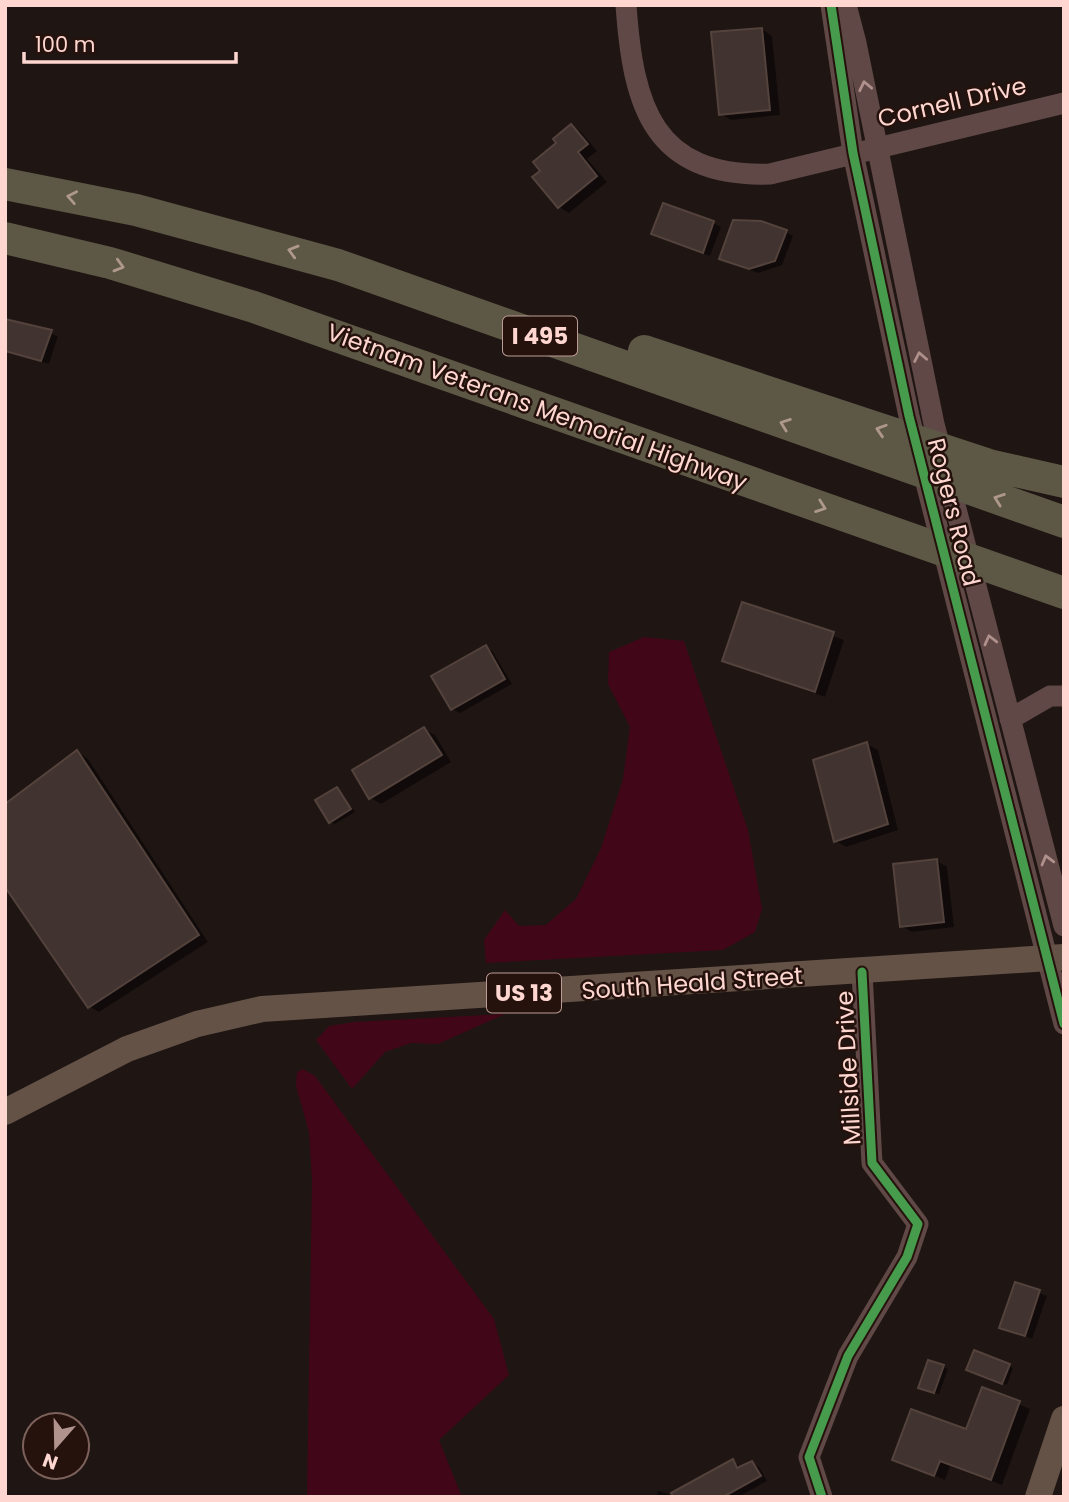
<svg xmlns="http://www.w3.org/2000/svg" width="1069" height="1502" font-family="Poppins,sans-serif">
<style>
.water{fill:#410719}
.shadow{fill:#0007}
.building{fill:#413430;stroke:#54423c;stroke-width:2}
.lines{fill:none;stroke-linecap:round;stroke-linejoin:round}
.minor{stroke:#604846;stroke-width:21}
.major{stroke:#655247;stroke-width:26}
.highway{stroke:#5c5845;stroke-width:32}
.cycleway-casing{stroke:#25120d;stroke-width:13}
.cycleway{stroke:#469c4c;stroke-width:9}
.oneway{stroke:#b0908b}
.oneway2{stroke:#ae988a}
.labels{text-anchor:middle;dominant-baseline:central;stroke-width:5;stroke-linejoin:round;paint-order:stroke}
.shield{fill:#25120d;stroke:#be9c96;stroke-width:2}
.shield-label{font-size:23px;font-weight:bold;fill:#ffd7d0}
.street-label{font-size:24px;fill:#ffd7d0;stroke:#25120d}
</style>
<rect width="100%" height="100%" fill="#1f1613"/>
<path class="water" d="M 644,637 L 684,641 L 748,830 L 762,909 L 755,932 L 723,950 L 486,963 L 484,940 L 505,910 L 519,926 L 546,925 L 576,899 L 601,848 L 623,779 L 630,727 L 608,684 L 609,652 Z
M 505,1014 L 438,1044 L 411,1043 L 385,1052 L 352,1089 L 316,1040 L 329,1026 L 354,1022 Z
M 303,1069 L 315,1076 L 494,1319 L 509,1375 L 439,1440 L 462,1497 L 307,1497 L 312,1180 L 309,1132 L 296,1086 L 297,1072 Z"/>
<path class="shadow" d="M 762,29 L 772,36 L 780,115 L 731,120 L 721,114 Z
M 571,126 L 581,132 L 597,151 L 587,159 L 607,182 L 569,213 L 559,207 L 543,171 Z
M 713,223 L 721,227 L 710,256 L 661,238 Z
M 786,232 L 793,236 L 782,265 L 758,273 L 729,262 Z
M 5,320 L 58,336 L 49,364 L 5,352 Z
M 743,604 L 844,640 L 825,697 L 724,661 Z
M 486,647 L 493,652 L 512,684 L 460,713 L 452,709 Z
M 424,729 L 435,735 L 451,762 L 381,804 L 371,798 Z
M 867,744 L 878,750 L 898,830 L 846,847 L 836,841 Z
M 77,752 L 88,759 L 208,942 L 99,1012 L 89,1006 Z
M 337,789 L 355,812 L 335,824 L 330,822 Z
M 937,861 L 947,867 L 954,927 L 912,932 L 901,926 Z
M 1016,1284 L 1047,1296 L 1032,1339 L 1001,1327 Z
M 929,1362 L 948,1369 L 939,1394 L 925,1390 Z
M 1009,1366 L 1013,1368 L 1007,1385 L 973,1372 Z
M 983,1389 L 1030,1409 L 1002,1485 L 950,1466 L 945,1480 L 894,1459 L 967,1432 Z
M 733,1461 L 741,1468 L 752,1463 L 759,1467 L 767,1481 L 738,1497 L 656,1497 L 658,1491 L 671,1495 Z"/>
<path class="building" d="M 762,28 L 770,110 L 719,115 L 711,32 Z
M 571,124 L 588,144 L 578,152 L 597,176 L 558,208 L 532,177 L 540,171 L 533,162 L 556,143 L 553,139 Z
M 663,203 L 714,221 L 703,253 L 651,234 Z
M 733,220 L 761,221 L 787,230 L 775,261 L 749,269 L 719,259 Z
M 5,319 L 52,330 L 41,361 L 5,351 Z
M 742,602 L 834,632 L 815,692 L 722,661 Z
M 486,645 L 505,679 L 451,710 L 431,676 Z
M 424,727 L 442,755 L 369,799 L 352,770 Z
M 867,742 L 888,824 L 834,842 L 813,760 Z
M 77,750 L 199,935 L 88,1008 L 5,887 L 5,804 Z
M 337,787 L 351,809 L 329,823 L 315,800 Z
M 937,859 L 944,922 L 900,927 L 893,864 Z
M 1015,1282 L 1040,1290 L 1025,1336 L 999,1328 Z
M 974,1350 L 1010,1364 L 1002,1384 L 966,1370 Z
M 928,1360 L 944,1365 L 934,1393 L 918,1388 Z
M 982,1387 L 1020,1401 L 991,1480 L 940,1461 L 934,1476 L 892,1460 L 911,1409 L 966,1429 Z
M 733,1459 L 737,1468 L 752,1461 L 761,1476 L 723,1497 L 673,1497 L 671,1493 Z"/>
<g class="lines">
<path class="minor" d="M 626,5 C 633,106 653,178 770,174 L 1064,103
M 831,5 L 853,153 L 909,416 L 1064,1024
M 846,5 L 856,43 L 934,424 L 1064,926
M 1010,719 L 1050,696 L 1064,696
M 822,1497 L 809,1457 L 848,1356 L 907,1257 L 918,1224 L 872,1163 L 862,972"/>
<path class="major" d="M 5,1112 L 127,1049 L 197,1024 L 262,1009 L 1064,957
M 1038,1497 L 1064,1419"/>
<path class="highway" d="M 5,184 L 136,210 L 338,265 L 1064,522
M 5,238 L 110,263 L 254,307 L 1064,593
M 644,351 L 989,465 L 1064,482"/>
<g class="cycleway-casing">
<path id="cycleway" d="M 831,5 L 853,153 L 909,416 L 1064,1024
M 822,1497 L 809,1457 L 848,1356 L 907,1257 L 918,1224 L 872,1163 L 862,972"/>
</g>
<use href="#cycleway" class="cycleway"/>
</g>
<defs><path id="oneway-chevron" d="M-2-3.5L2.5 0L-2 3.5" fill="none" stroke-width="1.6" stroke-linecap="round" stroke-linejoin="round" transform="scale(1.75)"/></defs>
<g class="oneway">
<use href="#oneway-chevron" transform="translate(865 86) rotate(-102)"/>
<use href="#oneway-chevron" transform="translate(920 357) rotate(-101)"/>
<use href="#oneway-chevron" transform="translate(990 640) rotate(-104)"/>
<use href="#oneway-chevron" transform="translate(1047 860) rotate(-105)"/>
</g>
<g class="oneway2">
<use href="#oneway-chevron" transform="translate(72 197) rotate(-169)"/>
<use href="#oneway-chevron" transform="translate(293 251) rotate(-164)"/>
<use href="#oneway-chevron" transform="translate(119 266) rotate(16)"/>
<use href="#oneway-chevron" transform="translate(785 424) rotate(-160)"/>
<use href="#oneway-chevron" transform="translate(881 430) rotate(-162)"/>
<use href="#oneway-chevron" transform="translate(999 499) rotate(-160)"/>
<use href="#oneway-chevron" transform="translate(821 507) rotate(20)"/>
</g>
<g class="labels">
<g class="shield">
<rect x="503" y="316.5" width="74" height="39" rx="5"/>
<rect x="487" y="973.5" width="74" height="39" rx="5"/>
</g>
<g class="shield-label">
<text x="540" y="336">I 495</text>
<text x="524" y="993">US 13</text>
</g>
<g class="street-label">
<text transform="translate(952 102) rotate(-13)">Cornell Drive</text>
<text transform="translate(537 407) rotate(20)">Vietnam Veterans Memorial Highway</text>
<text transform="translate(954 512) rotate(76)">Rogers Road</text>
<text transform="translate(692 983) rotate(-4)">South Heald Street</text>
<text transform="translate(848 1068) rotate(-93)">Millside Drive</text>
</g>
</g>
<rect width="1069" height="1502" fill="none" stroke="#ffd7d0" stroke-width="14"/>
<g transform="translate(56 1446) rotate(200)"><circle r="33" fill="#25120d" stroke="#7c615b" stroke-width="2"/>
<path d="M0-5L12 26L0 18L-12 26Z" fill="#b1938e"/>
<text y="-10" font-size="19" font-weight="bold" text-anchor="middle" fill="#ffd7d0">N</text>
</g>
<path d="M24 52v10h212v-10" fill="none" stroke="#ffd7d0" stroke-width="3.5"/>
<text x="35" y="52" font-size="21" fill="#ffd7d0" stroke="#25120d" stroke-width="5" paint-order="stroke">100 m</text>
</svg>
